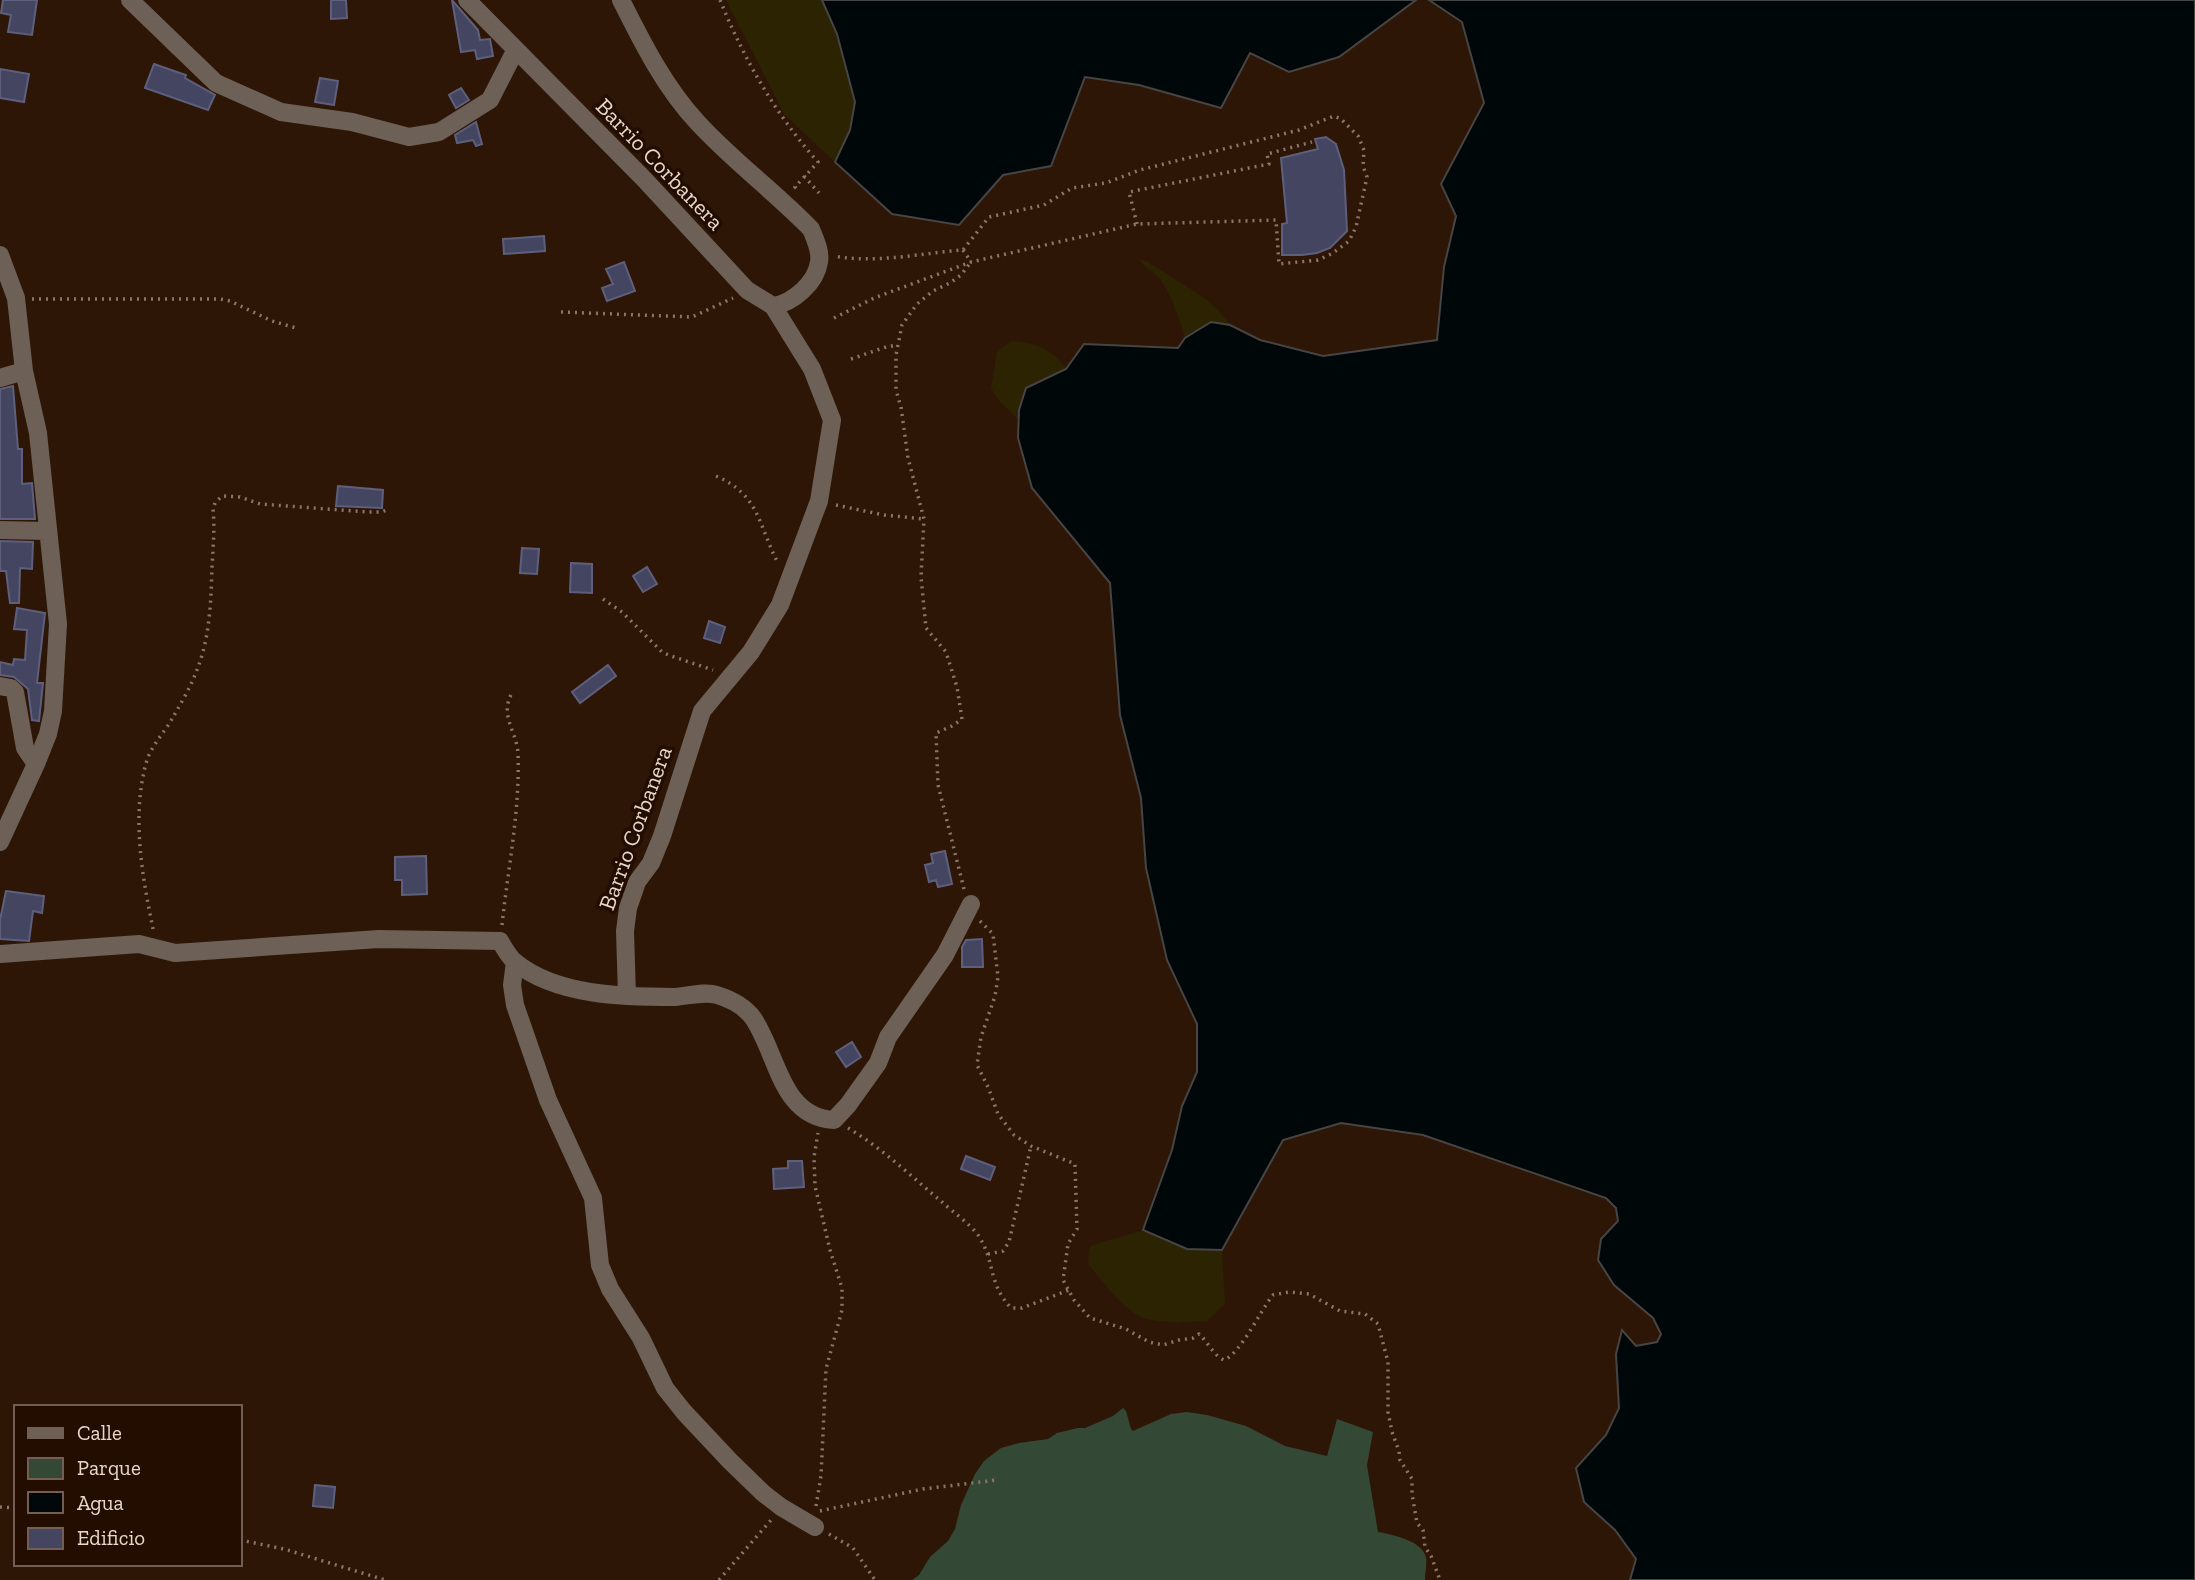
<svg xmlns="http://www.w3.org/2000/svg" width="2195" height="1580" font-family="'Zilla Slab',serif">
<style>
.green{fill:#334935}
.sand{fill:#2c2303}
.water{fill:#000709;stroke:#464544;stroke-width:2}
.building{fill:#444560;stroke:#5e5f7d;stroke-width:2}
.lines{fill:none;stroke-linecap:round;stroke-linejoin:round}
.path{stroke:#8b776a;stroke-width:3.5;stroke-dasharray:2 5;stroke-linecap:butt}
.minor{stroke:#6c6057;stroke-width:18}
.labels{text-anchor:middle;dominant-baseline:central;stroke-width:7;stroke-linejoin:round;paint-order:stroke}
.street-label{font-size:23px;fill:#e8d7cd;stroke:#230d01}
</style>
<rect width="100%" height="100%" fill="#2e1606"/>
<path class="green" d="M 1123,1408 L 1126,1411 L 1131,1429 L 1133,1431 L 1171,1414 L 1187,1412 L 1207,1415 L 1246,1426 L 1285,1446 L 1327,1456 L 1337,1419 L 1373,1432 L 1367,1465 L 1378,1532 C 1394,1535 1422,1541 1426,1557 C 1427,1564 1425,1573 1425,1580 L 912,1580 L 919,1575 L 930,1557 L 948,1541 L 955,1529 L 961,1505 L 975,1474 L 984,1461 L 1001,1448 L 1019,1443 L 1048,1439 L 1057,1433 L 1078,1428 L 1085,1428 L 1113,1416 Z"/>
<path class="sand" d="M 726,0 L 822,0 L 837,34 L 855,102 L 850,130 L 835,162 L 784,114 Z
M 1139,259 C 1150,262 1155,267 1164,272 C 1189,289 1212,298 1230,325 L 1211,322 L 1185,338 C 1180,320 1171,294 1160,279 C 1153,271 1144,268 1139,259 Z
M 1011,341 C 1033,342 1054,349 1066,369 L 1027,388 L 1019,410 L 1019,420 L 1000,402 L 991,388 L 997,352 Z
M 1143,1230 L 1186,1249 L 1222,1250 L 1225,1304 L 1207,1321 C 1188,1322 1151,1325 1135,1314 C 1117,1301 1102,1281 1088,1264 L 1090,1246 Z"/>
<path class="water" d="M 822,0 L 1416,0 L 1339,57 L 1289,72 L 1250,53 L 1221,108 L 1139,85 L 1085,77 L 1051,166 L 1003,175 L 959,225 L 892,214 L 835,162 L 850,130 L 855,102 L 837,34 Z
M 1429,0 L 2195,0 L 2195,1580 L 1630,1580 L 1636,1559 L 1615,1530 L 1584,1502 L 1576,1468 L 1606,1435 L 1619,1408 L 1616,1354 L 1622,1330 L 1636,1346 L 1657,1342 L 1661,1334 L 1653,1318 L 1614,1285 L 1598,1260 L 1601,1239 L 1618,1221 L 1616,1208 L 1606,1198 L 1423,1135 L 1341,1123 L 1283,1140 L 1222,1250 L 1187,1249 L 1143,1230 L 1172,1150 L 1182,1106 L 1197,1072 L 1197,1024 L 1167,960 L 1146,868 L 1141,798 L 1120,715 L 1110,583 L 1032,488 L 1018,438 L 1019,410 L 1026,388 L 1066,369 L 1084,344 L 1178,348 L 1185,338 L 1211,322 L 1230,325 L 1260,340 L 1323,356 L 1437,340 L 1444,267 L 1456,216 L 1441,184 L 1484,103 L 1462,22 Z"/>
<path class="building" d="M 3,0 L 37,0 L 32,35 L 8,32 L 11,15 L 1,13 Z
M 331,0 L 346,0 L 347,18 L 331,19 Z
M 452,0 L 478,30 L 480,40 L 490,39 L 493,56 L 477,59 L 475,50 L 461,52 Z
M 154,64 L 186,75 L 185,78 L 215,95 L 208,110 L 145,88 Z
M 0,69 L 29,74 L 24,102 L 0,98 Z
M 320,78 L 338,81 L 334,105 L 315,102 Z
M 461,88 L 469,100 L 456,108 L 449,95 Z
M 476,122 L 482,144 L 476,146 L 473,140 L 457,143 L 455,135 Z
M 1326,137 L 1336,144 L 1344,170 L 1347,231 L 1330,248 L 1317,253 L 1302,255 L 1282,255 L 1282,224 L 1287,223 L 1281,158 L 1318,149 L 1315,139 Z
M 544,236 L 545,251 L 504,254 L 503,239 Z
M 624,262 L 635,291 L 607,301 L 602,288 L 613,284 L 606,269 Z
M 13,386 L 18,449 L 22,449 L 22,484 L 32,483 L 35,519 L 0,519 L 0,389 Z
M 338,486 L 383,490 L 382,508 L 336,506 Z
M 0,541 L 33,542 L 32,569 L 20,568 L 19,603 L 10,603 L 6,571 L 0,571 Z
M 522,548 L 539,549 L 537,574 L 520,573 Z
M 571,563 L 592,564 L 592,593 L 570,592 Z
M 647,567 L 657,584 L 643,592 L 633,576 Z
M 17,608 L 45,613 L 37,683 L 43,683 L 39,721 L 32,720 L 28,689 L 14,677 L 0,675 L 0,662 L 13,665 L 14,659 L 25,660 L 27,630 L 14,629 Z
M 709,621 L 725,627 L 720,643 L 704,638 Z
M 608,665 L 616,676 L 580,703 L 572,692 Z
M 945,851 L 952,884 L 938,887 L 936,880 L 929,882 L 925,865 L 933,863 L 931,854 Z
M 426,856 L 427,894 L 402,895 L 402,880 L 395,880 L 395,857 Z
M 6,891 L 44,896 L 42,913 L 33,911 L 29,941 L 0,939 L 0,920 Z
M 982,939 L 983,967 L 962,967 L 962,947 L 966,940 Z
M 852,1042 L 861,1057 L 846,1067 L 836,1052 Z
M 966,1156 L 995,1167 L 990,1180 L 961,1169 Z
M 788,1161 L 802,1161 L 804,1187 L 774,1189 L 773,1169 L 788,1168 Z
M 315,1485 L 335,1487 L 333,1508 L 313,1506 Z"/>
<g class="lines">
<path class="path" d="M 720,0 C 744,59 775,114 818,162 L 795,187 L 797,189
M 804,176 L 819,193
M 1137,224 L 1129,192 L 1269,164 L 1267,154 L 1312,142
M 963,250 L 971,262
M 32,299 L 220,299 L 230,301 L 272,321 L 296,328
M 561,312 L 692,317 L 733,298
M 834,318 L 874,298 L 971,262 L 1137,224 L 1276,220 L 1279,264 L 1318,260 L 1333,253 L 1349,241 L 1356,227 L 1367,177 L 1363,166 L 1364,150 L 1358,136 L 1341,119 L 1334,116 L 1299,130 L 1140,170 L 1106,183 L 1072,188 L 1044,205 L 989,217 L 963,250 C 921,253 876,264 834,256
M 851,359 L 886,347 L 898,345
M 716,476 C 760,495 758,525 778,563
M 836,505 L 884,515 L 924,519
M 603,599 L 622,612 L 662,652 L 671,656 L 713,670
M 964,889 L 938,785 L 936,733 L 952,726 L 962,719 L 957,687 L 946,652 L 926,628 L 921,577 L 924,519 L 908,458 L 901,407 L 896,390 L 896,355 L 902,325 L 917,304 L 933,291 L 950,283 L 961,275 L 971,262
M 980,921 L 993,934 L 998,977 L 995,996 L 981,1037 L 977,1065 L 988,1087 L 998,1114 L 1014,1135 L 1031,1146 L 1075,1164 L 1077,1229 L 1068,1244 L 1063,1280 L 1074,1300 L 1090,1318 L 1126,1329 L 1149,1342 L 1163,1345 L 1179,1340 L 1193,1338 L 1199,1334 C 1208,1342 1213,1355 1224,1360 C 1241,1353 1260,1311 1273,1295 L 1289,1292 L 1309,1294 L 1340,1311 L 1365,1314 L 1378,1324 L 1388,1362 L 1388,1412 L 1392,1432 L 1399,1451 L 1400,1460 L 1412,1479 L 1412,1494 L 1417,1523 L 1423,1530 L 1425,1547 L 1431,1556 L 1440,1580
M 502,925 C 508,868 520,811 518,754 C 517,731 499,716 512,693
M 153,929 C 142,875 131,814 147,760 C 152,745 164,733 172,719 C 181,703 192,685 198,667 C 210,636 211,600 212,567 C 213,548 215,528 213,509 L 215,503 L 222,496 L 240,497 L 260,504 L 368,512 L 381,512 L 390,509
M 848,1128 C 882,1148 912,1177 942,1202 C 953,1212 969,1223 978,1235 C 996,1262 987,1282 1011,1308 L 1022,1308 L 1069,1290
M 988,1254 L 1003,1251 L 1009,1242 L 1031,1146
M 816,1506 L 821,1476 L 826,1369 L 842,1310 L 842,1288 L 830,1250 L 815,1186 L 814,1157 L 818,1133
M 0,1507 L 16,1508
M 820,1511 L 923,1489 L 997,1480
M 829,1534 L 853,1548 L 875,1580
M 240,1540 L 284,1549 L 385,1580
M 719,1580 L 771,1520"/>
<path class="minor" d="M 130,0 L 216,83 L 281,112 L 352,122 L 409,137 L 439,132 L 490,100 L 515,51
M 467,0 L 644,179 L 747,290 L 773,306 C 793,303 816,283 819,262 C 821,251 815,239 811,229 C 775,192 733,161 698,123 C 665,88 642,42 621,0
M 0,255 L 16,298 L 24,371 L 38,433 L 58,624 L 53,711 L 48,734 L 36,764 L 0,842
M 0,378 L 24,371
M 0,530 L 47,531
M 0,686 L 11,688 L 15,692 L 25,748 L 36,764
M 0,954 L 139,944 L 175,953 L 379,939 L 500,941 C 504,948 509,957 515,962 C 556,996 625,997 675,997 C 688,996 705,991 717,995 C 730,999 745,1007 753,1018 C 778,1054 780,1117 834,1120 L 848,1105 L 878,1063 L 888,1037 L 945,955 L 971,904
M 515,962 L 512,985 L 515,1005 L 548,1100 L 593,1198 L 600,1265 L 610,1289 L 641,1338 L 665,1388 L 684,1412 L 730,1461 L 763,1493 L 781,1507 L 815,1527
M 627,996 L 625,931 L 628,908 L 637,882 L 651,863 L 662,836 L 702,711 L 751,652 L 780,605 L 819,501 L 832,420 L 812,369 L 773,306"/>
</g>
<g class="labels">
<g class="street-label">
<text transform="translate(660 164) rotate(46)">Barrio Corbanera</text>
<text transform="translate(635 828) rotate(-70)">Barrio Corbanera</text>
</g>
</g>
<rect x="14" y="1405" width="228" height="161" fill="#230d01" stroke="#725e53" stroke-width="2"/>
<rect x="28" y="1428" width="35" height="10" fill="#6c6057" stroke="#725e53" stroke-width="2"/>
<text x="77" y="1440" font-size="21" fill="#e8d7cd">Calle</text>
<rect x="28" y="1458" width="35" height="21" fill="#334935" stroke="#725e53" stroke-width="2"/>
<text x="77" y="1475" font-size="21" fill="#e8d7cd">Parque</text>
<rect x="28" y="1492" width="35" height="21" fill="#000709" stroke="#725e53" stroke-width="2"/>
<text x="77" y="1510" font-size="21" fill="#e8d7cd">Agua</text>
<rect x="28" y="1528" width="35" height="21" fill="#444560" stroke="#725e53" stroke-width="2"/>
<text x="77" y="1545" font-size="21" fill="#e8d7cd">Edificio</text>
</svg>
